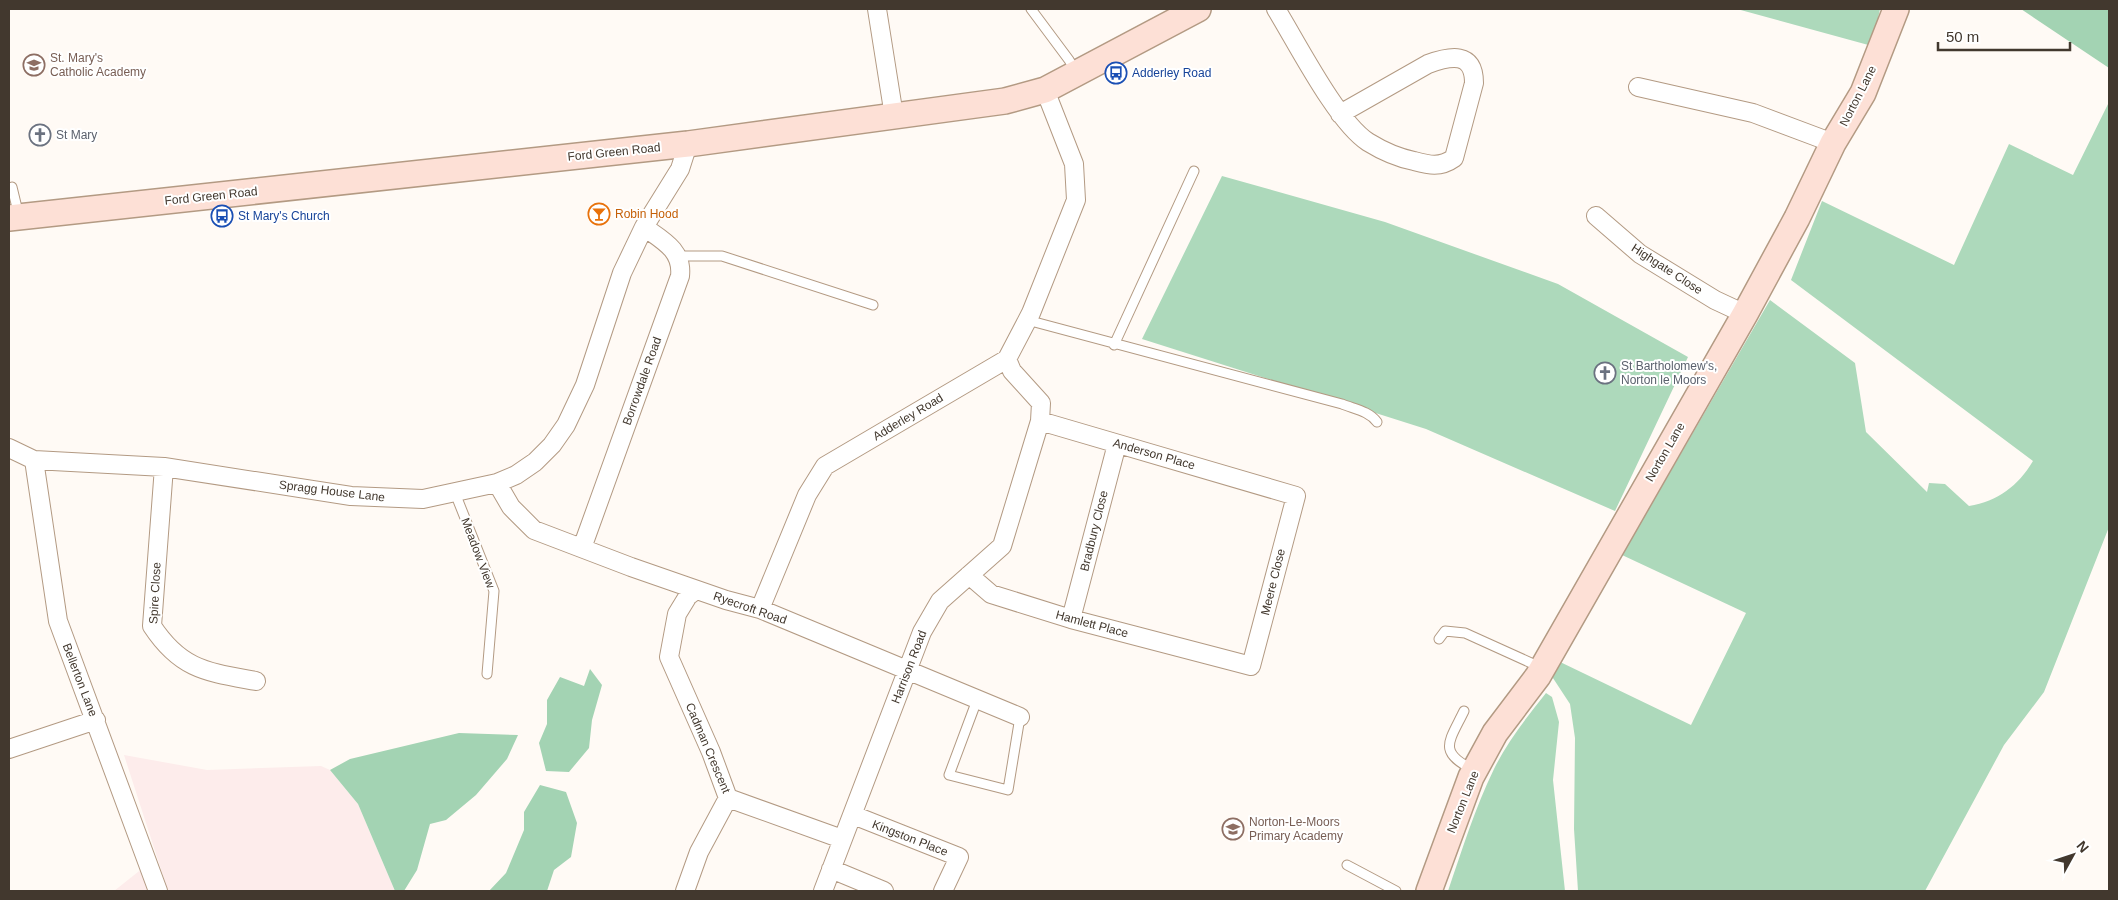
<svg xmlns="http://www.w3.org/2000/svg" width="2118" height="900" font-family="Arial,sans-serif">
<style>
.industrial{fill:#fdeceb}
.green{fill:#add9bb}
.forest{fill:#a3d3b3}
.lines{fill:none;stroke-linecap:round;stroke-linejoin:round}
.lane-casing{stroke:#b39a83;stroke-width:11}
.street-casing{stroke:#b39a83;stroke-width:20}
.secondary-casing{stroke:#b39a83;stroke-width:28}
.lane{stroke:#fff;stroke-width:9}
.street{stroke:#fff;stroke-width:18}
.secondary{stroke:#fde0d6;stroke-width:25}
.labels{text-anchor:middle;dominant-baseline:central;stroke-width:4;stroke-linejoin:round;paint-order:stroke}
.education-label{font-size:12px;fill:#785e54;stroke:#fff;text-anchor:start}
.transit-label{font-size:12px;fill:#164399;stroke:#fff;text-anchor:start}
.street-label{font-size:12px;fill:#42382e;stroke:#fff}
.worship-label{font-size:12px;fill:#5b616d;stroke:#fff;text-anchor:start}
.food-label{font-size:12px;fill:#c56008;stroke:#fff;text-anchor:start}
</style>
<rect width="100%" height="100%" fill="#fffaf5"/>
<path class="industrial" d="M 124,755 L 207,770 L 321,766 L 330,770 L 358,804 L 395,891 L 168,891 Z
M 148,864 L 158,891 L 114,891 Z"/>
<path class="green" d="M 1737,9 L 1880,9 L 1872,46 Z
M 2109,102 L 2109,527 L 2044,692 L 2004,745 L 1925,891 L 1578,891 L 1574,829 L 1575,738 L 1570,704 L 1549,672 L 1556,660 L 1691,725 L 1746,613 L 1622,555 L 1770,300 L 1855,363 L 1866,432 L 1927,492 L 1929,483 L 1945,484 L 1969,506 C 1998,501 2018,486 2033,461 L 1791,280 L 1822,201 L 1954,265 L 2009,144 L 2073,175 Z
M 1222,176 L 1385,222 L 1558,284 L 1688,357 L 1615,511 L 1426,429 L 1142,339 Z
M 1546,693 L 1552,697 L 1559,722 L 1553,780 L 1565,891 L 1448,891 C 1462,850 1475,808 1494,769 C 1507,742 1527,717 1546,693 Z"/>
<path class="forest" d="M 2021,9 L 2109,9 L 2109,68 Z
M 590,669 L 602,685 L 592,720 L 589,748 L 569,772 L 546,771 L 539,743 L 547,724 L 547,700 L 560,677 L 584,686 Z
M 459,733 L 518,735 L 507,759 L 476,795 L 446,820 L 430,824 L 417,870 L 404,891 L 395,891 L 358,804 L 330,770 L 350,759 Z
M 540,785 L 566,792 L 577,823 L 571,857 L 554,870 L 547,891 L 489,891 L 506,873 L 524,830 L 524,812 Z"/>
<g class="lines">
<g class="lane-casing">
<path id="lane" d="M 1031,9 L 1069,60 L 1076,72
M 12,187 L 19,216
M 678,256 L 722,256 L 873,305
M 1027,320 C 1132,348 1237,376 1342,404 C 1354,409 1369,411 1377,422
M 1114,345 L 1194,171
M 455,493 L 494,591 L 487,674
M 1439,639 L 1445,631 L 1465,633 L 1540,667
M 977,700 L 949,775 L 1008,790 L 1020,717
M 1464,711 C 1449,742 1437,752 1474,770
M 1347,865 L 1396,891"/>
</g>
<g class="street-casing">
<path id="street" d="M 877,9 L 894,116
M 1276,9 C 1297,43 1337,122 1368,142 C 1381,150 1399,158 1414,161 C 1429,165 1440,168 1454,158 L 1474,83 C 1474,51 1450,56 1428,64 L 1340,114
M 1638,87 L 1753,113 L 1833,143
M 1596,216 L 1640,254 L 1715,300 L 1745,314
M 9,448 L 34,460 L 164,467 L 351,496 L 423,499 L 497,483 L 516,475 L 535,462 L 552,445 L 566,425 L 585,385 L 622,273 L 644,227 L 680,169 L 688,144
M 34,460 L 58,621 L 158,891
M 164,467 L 152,626 C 181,670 207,672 256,681
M 497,483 L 511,507 L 534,530 L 631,567 L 726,600 L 760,609 L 1020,717
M 582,548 L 680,276 C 683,250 662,240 644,227
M 969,575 L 991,594 L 1071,619 L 1251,666 L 1296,496 L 1040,421
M 696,590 L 688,596 L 677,614 L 669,657 L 711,752 L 728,798 L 842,839
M 760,609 L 807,495 L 825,466 L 1007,359 L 1031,313 L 1076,200 L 1074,164 L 1045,90
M 1071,619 L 1117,444
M 9,749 L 96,720
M 853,815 L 959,857 L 943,891
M 831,869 L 884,891
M 685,891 L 699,852 L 728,798
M 823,891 L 922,632 L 940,601 L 1002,546 L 1040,421 L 1041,403 L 1012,371 L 1007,359"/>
</g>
<g class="secondary-casing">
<path id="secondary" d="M 9,218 L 688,144 L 1005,101 L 1045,90 L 1198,9
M 1429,891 L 1471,777 L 1495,733 L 1538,676 L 1745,314 L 1797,218 L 1833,143 L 1863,93 L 1896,9"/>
</g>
<use href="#lane" class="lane"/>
<use href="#street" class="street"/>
<use href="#secondary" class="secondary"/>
</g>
<defs>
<g id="school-ring" transform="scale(1.125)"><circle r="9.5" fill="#fff" stroke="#8d6e63" stroke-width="1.5"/><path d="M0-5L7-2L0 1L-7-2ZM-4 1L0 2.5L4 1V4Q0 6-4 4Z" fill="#8d6e63"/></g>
<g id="bus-ring" transform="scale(1.125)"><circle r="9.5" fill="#fff" stroke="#1a4fb4" stroke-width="1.5"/><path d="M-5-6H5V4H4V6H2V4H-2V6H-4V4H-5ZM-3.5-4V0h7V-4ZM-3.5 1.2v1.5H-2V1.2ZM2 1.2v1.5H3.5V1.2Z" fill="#1a4fb4"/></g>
<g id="church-ring" transform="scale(1.125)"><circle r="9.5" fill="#fff" stroke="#6b7280" stroke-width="1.5"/><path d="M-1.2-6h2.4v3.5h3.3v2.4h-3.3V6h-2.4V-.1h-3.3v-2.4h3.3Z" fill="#6b7280"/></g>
<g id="bar-ring" transform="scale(1.125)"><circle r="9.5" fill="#fff" stroke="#e8710a" stroke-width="1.5"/><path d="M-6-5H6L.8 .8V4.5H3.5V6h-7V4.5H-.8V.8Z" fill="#e8710a"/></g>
</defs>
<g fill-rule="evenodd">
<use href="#school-ring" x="34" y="65"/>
<use href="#bus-ring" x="1116" y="73"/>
<use href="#church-ring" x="40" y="135"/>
<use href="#bar-ring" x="599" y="214"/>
<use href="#bus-ring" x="222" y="216"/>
<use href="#church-ring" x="1605" y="373"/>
<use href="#school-ring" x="1233" y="829"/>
</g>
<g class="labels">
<g class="education-label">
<text x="50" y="58">St. Mary's<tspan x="50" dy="14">Catholic Academy</tspan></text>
<text x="1249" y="822">Norton-Le-Moors<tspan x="1249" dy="14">Primary Academy</tspan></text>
</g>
<g class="transit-label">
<text x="1132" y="73">Adderley Road</text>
<text x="238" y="216">St Mary's Church</text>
</g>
<g class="street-label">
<text transform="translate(1858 96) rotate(-63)">Norton Lane</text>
<text transform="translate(614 152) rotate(-6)">Ford Green Road</text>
<text transform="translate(211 196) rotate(-6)">Ford Green Road</text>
<text transform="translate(1667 269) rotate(33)">Highgate Close</text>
<text transform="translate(642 381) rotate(-70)">Borrowdale Road</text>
<text transform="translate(908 417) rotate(-31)">Adderley Road</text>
<text transform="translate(1665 452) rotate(-60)">Norton Lane</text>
<text transform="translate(1154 454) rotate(16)">Anderson Place</text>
<text transform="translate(332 491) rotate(7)">Spragg House Lane</text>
<text transform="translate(1094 531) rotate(-76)">Bradbury Close</text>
<text transform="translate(478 553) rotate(69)">Meadow View</text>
<text transform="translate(1273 582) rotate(-76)">Meere Close</text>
<text transform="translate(155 593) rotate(-87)">Spire Close</text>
<text transform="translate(750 608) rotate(19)">Ryecroft Road</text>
<text transform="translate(1092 624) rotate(15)">Hamlett Place</text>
<text transform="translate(909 667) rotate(-69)">Harrison Road</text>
<text transform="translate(80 680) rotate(69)">Bellerton Lane</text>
<text transform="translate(708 748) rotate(67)">Cadman Crescent</text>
<text transform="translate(1463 802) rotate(-68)">Norton Lane</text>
<text transform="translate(910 838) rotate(21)">Kingston Place</text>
</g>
<g class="worship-label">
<text x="56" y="135">St Mary</text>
<text x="1621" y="366">St Bartholomew's,<tspan x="1621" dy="14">Norton le Moors</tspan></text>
</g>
<g class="food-label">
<text x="615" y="214">Robin Hood</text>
</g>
</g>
<rect width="2118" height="900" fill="none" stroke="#42382e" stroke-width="20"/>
<g transform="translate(2073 855) rotate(50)" stroke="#ffffff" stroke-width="4" paint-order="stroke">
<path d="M0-4L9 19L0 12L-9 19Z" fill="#42382e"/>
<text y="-8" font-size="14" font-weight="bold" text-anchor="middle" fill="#42382e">N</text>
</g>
<path d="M1938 42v8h132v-8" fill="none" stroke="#42382e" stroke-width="2.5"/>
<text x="1946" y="42" font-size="15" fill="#42382e" stroke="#ffffff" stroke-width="4" paint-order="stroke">50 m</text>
</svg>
